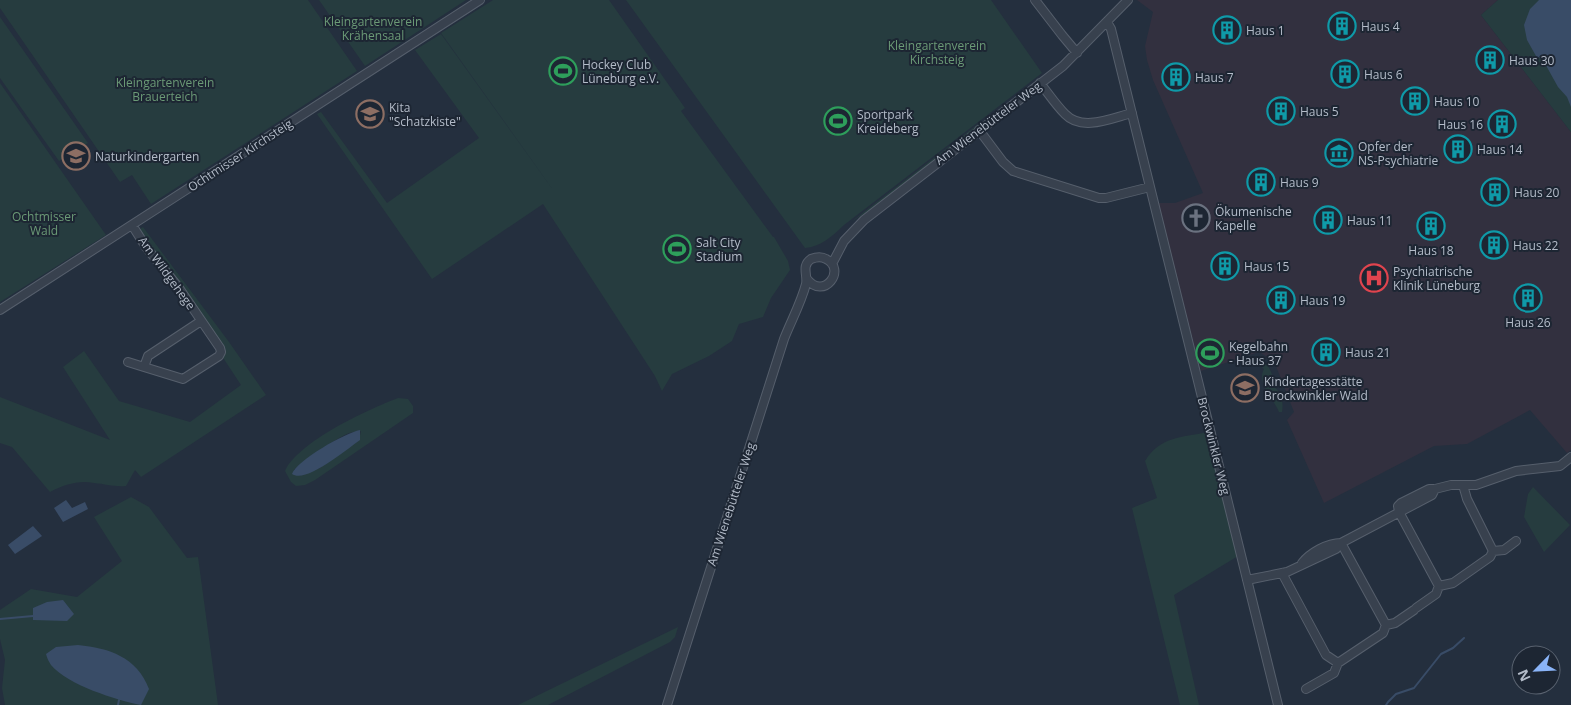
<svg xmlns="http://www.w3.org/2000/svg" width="1571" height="705" font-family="'Open Sans',sans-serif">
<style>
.medical{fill:#32303f}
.green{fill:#263c3f;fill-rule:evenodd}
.water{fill:#394c67}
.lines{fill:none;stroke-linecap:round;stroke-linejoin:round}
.stream{stroke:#394c67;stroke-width:2}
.minor-casing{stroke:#565f6c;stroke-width:10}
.minor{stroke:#38414e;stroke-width:8}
.labels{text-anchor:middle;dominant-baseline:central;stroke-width:4;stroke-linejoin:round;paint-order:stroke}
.park-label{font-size:12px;fill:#6b9a76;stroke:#1d2633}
.poi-label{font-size:12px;fill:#b4bcc9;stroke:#1d2633;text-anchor:start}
.street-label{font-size:12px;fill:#b4bcc9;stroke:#1d2633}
</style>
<rect width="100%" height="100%" fill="#242f3e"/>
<path class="medical" d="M 1137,0 L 1498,0 L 1481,15 L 1571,132 L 1571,450 L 1567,453 L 1530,410 L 1467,444 L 1434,446 L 1324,503 L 1287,420 L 1294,412 L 1274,361 L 1259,352 L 1201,371 L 1157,203 L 1175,203 L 1203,193 L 1153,80 L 1147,60 L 1145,46 L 1153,12 Z"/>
<path class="green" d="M 0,0 L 308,0 L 357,71 L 151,204 L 132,175 L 120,182 L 0,8 Z
M 319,0 L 466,0 L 365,66 Z
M 493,0 L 609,0 L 685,108 L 681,111 L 773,237 L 774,237 L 788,261 L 790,270 L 771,298 L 763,317 L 739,324 L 732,341 L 709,356 L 672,374 L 662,391 L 655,376 L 543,204 L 432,279 L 317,114 L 321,112 L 387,203 L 479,138 L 415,50 L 441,34 L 556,194 L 441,33 Z
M 626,0 L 991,0 L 1042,73 L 844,225 C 833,236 820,247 805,248 Z
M 1498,0 L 1571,0 L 1571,132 L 1481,15 Z
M 0,17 L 88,143 L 59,161 L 0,78 Z
M 0,83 L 106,235 L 0,302 Z
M 978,124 L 980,126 L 868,211 L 851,222 Z
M 143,227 L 229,342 L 266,395 L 141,477 L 135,470 L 126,486 C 114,487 106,484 94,483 C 78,480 64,485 50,492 L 12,447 L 0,443 L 0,397 L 110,440 L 63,367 L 84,351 L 119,401 L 190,422 L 241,385 L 146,241 L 140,229 Z
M 1262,361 C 1270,366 1274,375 1272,385 C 1281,391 1284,402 1282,412 L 1279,412 C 1274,399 1256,383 1264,369 L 1260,365 Z
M 398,398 L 408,399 L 413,406 L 413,413 L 315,480 L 305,485 L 296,486 L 291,482 L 285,471 C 299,441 367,410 398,398 ZM 361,431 L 359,440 L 318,469 L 294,470 C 302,462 338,437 349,433 C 353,432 357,432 361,431 Z
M 1208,432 L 1238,556 L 1174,595 L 1199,705 L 1180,705 L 1132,508 L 1157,498 L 1145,461 C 1161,436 1180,438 1208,432 Z
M 1533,487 L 1570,525 L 1544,552 L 1524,517 L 1528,494 Z
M 131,497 L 149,507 L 187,558 L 198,557 L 218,705 L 5,705 L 2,688 L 5,660 L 0,639 L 0,610 L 31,589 L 77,597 L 122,561 L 94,517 Z
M 678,627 L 675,637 L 670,642 L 548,705 L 518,705 Z"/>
<path class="water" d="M 1539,0 L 1571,0 L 1571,107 L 1567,97 L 1558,87 L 1543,60 L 1536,56 L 1527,40 L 1524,25 L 1530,9 Z
M 360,430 L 360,440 C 347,449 306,484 292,474 C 297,460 345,433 360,430 Z
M 66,500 L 72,508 L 85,502 L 88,509 L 63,522 L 54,508 Z
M 33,526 L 42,536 L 15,554 L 8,545 Z
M 63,600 L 74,614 L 67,621 L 33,620 L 33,608 L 47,602 Z
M 78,645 C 109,648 137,657 149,689 L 141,705 C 116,700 68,685 51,665 C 49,662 47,658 46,654 L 56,647 Z"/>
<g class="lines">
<path class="stream" d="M 0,619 L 33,616
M 118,705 L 119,700
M 1386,705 L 1388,702 L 1396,694 L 1414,688 L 1441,654 L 1453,648 L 1464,638"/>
<g class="minor-casing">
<path id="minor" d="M 1035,0 L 1062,35 L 1077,53
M 1107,22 L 1111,29 L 1113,37 L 1278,705
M 1040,83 C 1048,93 1056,105 1065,114 C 1082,132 1112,118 1132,113
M 979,130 L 1003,162 L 1013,171 L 1099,198 L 1106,198 L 1150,187
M 132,225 L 146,247 L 179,288 L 220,348 L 221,352 L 219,356 L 183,379 L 144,367 L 148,356 L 201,321
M 832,264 L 844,241 L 864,220 L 1063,66 L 1128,0
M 0,310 L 480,0
M 128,362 L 144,367
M 1463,485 L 1467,499 L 1493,551 L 1490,557 L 1453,583 L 1439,586 L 1399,512 L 1398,506 L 1401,503 L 1429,489 L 1435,489 L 1451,485 L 1476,485 L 1516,471 L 1560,466 L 1571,457
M 1493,551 L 1504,550 L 1516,541
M 1302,563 C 1310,553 1327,543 1341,543
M 1282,573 L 1326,655 L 1338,663 L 1383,633 L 1386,625 L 1341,543
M 1247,580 L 1287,572 L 1336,549 L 1341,543 L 1432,495 L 1435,489
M 1416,608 L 1436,594 L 1439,586
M 1386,625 L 1395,623 L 1414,610
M 1306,689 L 1334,673 L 1338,663
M 667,705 L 784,339 C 791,321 801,303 806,284 C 808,275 801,266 811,259 C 816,257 821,256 826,259 C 847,269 824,301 807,279"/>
</g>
<use href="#minor" class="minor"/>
</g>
<defs>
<g id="building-ring" transform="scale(1.4375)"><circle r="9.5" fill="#1d2633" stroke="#0f9aa8" stroke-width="1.5"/><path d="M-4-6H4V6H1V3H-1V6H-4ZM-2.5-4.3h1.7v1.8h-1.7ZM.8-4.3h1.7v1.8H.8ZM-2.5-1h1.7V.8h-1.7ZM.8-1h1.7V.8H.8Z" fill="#0f9aa8"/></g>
<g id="stadium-ring" transform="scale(1.4375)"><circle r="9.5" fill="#1d2633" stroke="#2e9e5b" stroke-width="1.5"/><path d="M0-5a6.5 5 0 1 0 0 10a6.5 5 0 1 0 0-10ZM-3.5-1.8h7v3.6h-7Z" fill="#2e9e5b"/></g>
<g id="school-ring" transform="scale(1.4375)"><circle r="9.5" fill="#1d2633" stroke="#8d6e63" stroke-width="1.5"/><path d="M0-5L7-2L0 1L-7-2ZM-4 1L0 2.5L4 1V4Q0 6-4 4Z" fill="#8d6e63"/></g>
<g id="museum-ring" transform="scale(1.4375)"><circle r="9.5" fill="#1d2633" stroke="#0f9aa8" stroke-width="1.5"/><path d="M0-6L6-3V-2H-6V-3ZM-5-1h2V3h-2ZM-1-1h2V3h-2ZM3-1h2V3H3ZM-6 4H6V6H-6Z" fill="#0f9aa8"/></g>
<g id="church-ring" transform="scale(1.4375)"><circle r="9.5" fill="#1d2633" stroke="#6b7280" stroke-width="1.5"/><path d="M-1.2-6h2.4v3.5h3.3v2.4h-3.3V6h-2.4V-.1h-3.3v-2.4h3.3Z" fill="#6b7280"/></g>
<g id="hospital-ring" transform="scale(1.4375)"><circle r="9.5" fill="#1d2633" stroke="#e0444e" stroke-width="1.5"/><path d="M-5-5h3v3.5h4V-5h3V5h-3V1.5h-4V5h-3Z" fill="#e0444e"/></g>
</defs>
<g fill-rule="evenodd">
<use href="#building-ring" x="1342" y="26"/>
<use href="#building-ring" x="1227" y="30"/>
<use href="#building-ring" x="1490" y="60"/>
<use href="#stadium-ring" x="563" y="71"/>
<use href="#building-ring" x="1345" y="74"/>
<use href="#building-ring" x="1176" y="77"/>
<use href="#building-ring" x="1415" y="101"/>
<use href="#building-ring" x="1281" y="111"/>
<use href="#school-ring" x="370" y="114"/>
<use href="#stadium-ring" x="838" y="121"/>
<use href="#building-ring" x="1502" y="124"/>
<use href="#building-ring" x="1458" y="149"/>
<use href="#museum-ring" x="1339" y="153"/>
<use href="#school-ring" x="76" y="156"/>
<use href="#building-ring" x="1261" y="182"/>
<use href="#building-ring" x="1495" y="192"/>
<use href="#church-ring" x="1196" y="218"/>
<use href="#building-ring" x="1328" y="220"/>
<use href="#building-ring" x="1431" y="226"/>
<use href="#building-ring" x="1494" y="245"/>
<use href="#stadium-ring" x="677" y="249"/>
<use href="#building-ring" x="1225" y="266"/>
<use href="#hospital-ring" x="1374" y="278"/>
<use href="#building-ring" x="1528" y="298"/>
<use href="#building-ring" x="1281" y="300"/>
<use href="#building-ring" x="1326" y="352"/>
<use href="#stadium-ring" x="1210" y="353"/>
<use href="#school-ring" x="1245" y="388"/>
</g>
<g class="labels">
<g class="park-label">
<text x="373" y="21">Kleingartenverein<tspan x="373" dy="14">Krähensaal</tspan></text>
<text x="937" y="45">Kleingartenverein<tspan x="937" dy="14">Kirchsteig</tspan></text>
<text x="165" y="82">Kleingartenverein<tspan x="165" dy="14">Brauerteich</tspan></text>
<text x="44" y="216">Ochtmisser<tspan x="44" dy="14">Wald</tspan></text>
</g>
<g class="poi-label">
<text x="1361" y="26">Haus 4</text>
<text x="1246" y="30">Haus 1</text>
<text x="1509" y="60">Haus 30</text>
<text x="582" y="64">Hockey Club<tspan x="582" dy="14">Lüneburg e.V.</tspan></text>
<text x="1364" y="74">Haus 6</text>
<text x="1195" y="77">Haus 7</text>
<text x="1434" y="101">Haus 10</text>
<text x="389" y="107">Kita<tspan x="389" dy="14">"Schatzkiste"</tspan></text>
<text x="1300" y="111">Haus 5</text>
<text x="857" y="114">Sportpark<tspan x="857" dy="14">Kreideberg</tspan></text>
<text x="1483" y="124" text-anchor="end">Haus 16</text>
<text x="1358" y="146">Opfer der<tspan x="1358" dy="14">NS-Psychiatrie</tspan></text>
<text x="1477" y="149">Haus 14</text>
<text x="95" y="156">Naturkindergarten</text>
<text x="1280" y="182">Haus 9</text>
<text x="1514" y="192">Haus 20</text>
<text x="1215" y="211">Ökumenische<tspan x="1215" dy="14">Kapelle</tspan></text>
<text x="1347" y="220">Haus 11</text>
<text x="696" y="242">Salt City<tspan x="696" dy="14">Stadium</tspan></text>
<text x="1513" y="245">Haus 22</text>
<text x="1431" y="250" text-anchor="middle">Haus 18</text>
<text x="1244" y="266">Haus 15</text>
<text x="1393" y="271">Psychiatrische<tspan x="1393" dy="14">Klinik Lüneburg</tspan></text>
<text x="1300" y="300">Haus 19</text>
<text x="1528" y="322" text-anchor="middle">Haus 26</text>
<text x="1229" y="346">Kegelbahn<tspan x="1229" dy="14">- Haus 37</tspan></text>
<text x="1345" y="352">Haus 21</text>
<text x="1264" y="381">Kindertagesstätte<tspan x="1264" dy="14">Brockwinkler Wald</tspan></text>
</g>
<g class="street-label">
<text transform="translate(988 123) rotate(-37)">Am Wienebütteler Weg</text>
<text transform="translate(240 155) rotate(-33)">Ochtmisser Kirchsteig</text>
<text transform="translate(167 273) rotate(54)">Am Wildgehege</text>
<text transform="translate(1214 446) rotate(76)">Brockwinkler Weg</text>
<text transform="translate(731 504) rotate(-72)">Am Wienebütteler Weg</text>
</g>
</g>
<g transform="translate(1536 670) rotate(246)"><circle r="24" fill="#1d2633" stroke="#59626f"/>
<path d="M0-4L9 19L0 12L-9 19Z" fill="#8ab4f8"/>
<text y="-8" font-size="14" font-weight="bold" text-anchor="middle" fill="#b4bcc9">N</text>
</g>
</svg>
